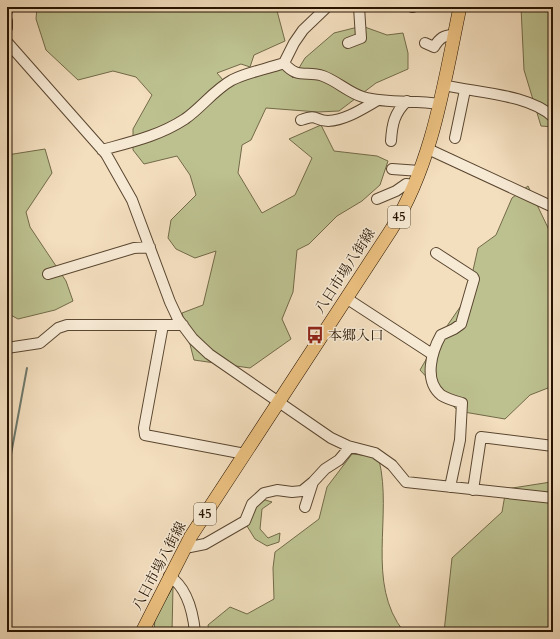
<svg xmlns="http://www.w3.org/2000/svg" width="560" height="639" font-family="Cardo,'Noto Serif JP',serif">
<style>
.green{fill:#bdc190;stroke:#726a48}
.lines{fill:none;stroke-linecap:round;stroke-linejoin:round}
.stream{stroke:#6d786a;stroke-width:2}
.minor-casing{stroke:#5a4630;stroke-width:12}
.major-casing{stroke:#271300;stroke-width:14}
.minor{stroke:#f7ead5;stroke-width:10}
.major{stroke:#eabf7f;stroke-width:13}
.labels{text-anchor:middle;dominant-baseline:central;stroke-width:3;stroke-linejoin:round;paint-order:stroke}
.shield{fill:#f7ead5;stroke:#655440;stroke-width:1}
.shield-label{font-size:13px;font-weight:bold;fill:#271300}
.street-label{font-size:14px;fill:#271300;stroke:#f7ead5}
.poi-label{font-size:14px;fill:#271300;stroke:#f7ead5;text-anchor:start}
</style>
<rect width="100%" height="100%" fill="#f3debe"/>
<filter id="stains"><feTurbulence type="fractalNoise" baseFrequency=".005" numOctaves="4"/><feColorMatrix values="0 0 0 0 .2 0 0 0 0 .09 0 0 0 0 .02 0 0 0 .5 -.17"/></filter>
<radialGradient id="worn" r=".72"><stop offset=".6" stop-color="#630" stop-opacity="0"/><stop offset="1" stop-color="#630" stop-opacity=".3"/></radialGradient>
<path class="green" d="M 37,7 L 276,7 L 285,41 L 254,55 L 250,67 L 241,64 L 217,73 L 223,80 L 282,68 L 293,78 L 305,58 L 334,33 L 362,26 L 387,35 L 403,33 L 408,53 L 408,69 L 376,83 L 339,111 L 318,112 L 266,108 L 251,140 L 242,145 L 238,173 L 262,213 L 295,195 L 312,158 L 289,139 L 321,125 L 334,151 L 377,156 L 388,161 L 380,185 L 362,201 L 337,216 L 309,244 L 297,250 L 293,292 L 282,319 L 291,339 L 250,368 L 194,360 L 182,313 L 203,305 L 216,251 L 195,258 L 176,249 L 168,238 L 171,220 L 196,195 L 190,175 L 177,156 L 144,164 L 133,150 L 133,129 L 152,95 L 136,77 L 113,71 L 78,80 L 46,50 L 36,19 Z
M 521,7 L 553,7 L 553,127 L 541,126 L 524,70 Z
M 45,149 L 52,173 L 26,212 L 30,227 L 66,281 L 73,301 L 55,310 L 18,319 L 7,313 L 7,155 Z
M 528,186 L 550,232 L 553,233 L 553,386 L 530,395 L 505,419 L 458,411 L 420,370 L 438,339 L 467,297 L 478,248 L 496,235 L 512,198 Z
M 352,454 L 371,456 L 379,460 C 393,516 365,583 404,632 L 209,632 L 208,625 L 230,607 L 247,614 L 274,599 L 273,568 L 275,552 L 319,519 L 327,487 Z
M 551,482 L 553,482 L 553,632 L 444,632 L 452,558 L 502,512 L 506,489 Z
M 262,499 L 272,502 L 262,509 L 260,529 L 268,538 L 280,533 L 279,542 L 267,546 L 255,539 L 242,518 Z
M 173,587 L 172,632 L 154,632 L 155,618 Z"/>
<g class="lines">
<path class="stream" d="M 7,476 L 27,368"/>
<g class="minor-casing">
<path id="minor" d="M 412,7 L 413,7
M 7,11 L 8,7
M 7,21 L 7,28
M 7,42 L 106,154 L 132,200 L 170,302 L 178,319 L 193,339 L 209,354 L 331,438 L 348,446 L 375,453 L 392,465 L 406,482 L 553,498
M 348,43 L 361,38 L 359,7
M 425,43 L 434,47 C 439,39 444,34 455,35
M 284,63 C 298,80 307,70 323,76 C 337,81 349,93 363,97 C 388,104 414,100 439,104
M 444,85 C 477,93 529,94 553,117
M 301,120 C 319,113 314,121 328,121 C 346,120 362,109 378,100
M 455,138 L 465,90
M 391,141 C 392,125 394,113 407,101
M 428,149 L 553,207
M 102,150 C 131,142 159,136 185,119 C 202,107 214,90 232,80 C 248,72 267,69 284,63 L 294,43 L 303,30 L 327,7
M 392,169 L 420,171
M 377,199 L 396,191 L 406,184 L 414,185
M 436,253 L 473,277 L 474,279 L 461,324 L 454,329 L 441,335 C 432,351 423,380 441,395 C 447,399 455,401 462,403 L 460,440 L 450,487
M 48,274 L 134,248 L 150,247
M 346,298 L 432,354
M 163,325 L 144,428 L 145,435 L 245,454
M 7,348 L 40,343 L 58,328 L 67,325 L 183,325
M 473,490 L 481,437 L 553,446
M 305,507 L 313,482
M 185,548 L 205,544 L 245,521 L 252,504 L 264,493 L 277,490 L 292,492 L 302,491 L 313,482 L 325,469 L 339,460 L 350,447
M 169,576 C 187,587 193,613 195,632"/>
</g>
<g class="major-casing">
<path id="major" d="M 142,632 L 191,536 L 391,230 C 433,163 444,83 460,7"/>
</g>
<use href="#minor" class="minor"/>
<use href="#major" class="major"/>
</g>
<defs>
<g id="bus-bare" transform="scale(1.38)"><path d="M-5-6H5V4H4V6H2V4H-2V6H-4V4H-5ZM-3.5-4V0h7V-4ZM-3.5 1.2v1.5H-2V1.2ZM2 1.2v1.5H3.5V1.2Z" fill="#8f2418" stroke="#f7ead5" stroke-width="2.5" paint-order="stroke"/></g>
</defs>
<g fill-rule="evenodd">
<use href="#bus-bare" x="315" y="335"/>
</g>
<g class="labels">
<g class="shield">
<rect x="388" y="206" width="22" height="22" rx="3"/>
<rect x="194" y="503" width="22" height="22" rx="3"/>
</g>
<g class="shield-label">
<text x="399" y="217">45</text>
<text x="205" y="514">45</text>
</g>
<g class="street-label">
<text transform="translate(345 271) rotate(-57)">八日市場八街線</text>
<text transform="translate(159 566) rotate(-62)">八日市場八街線</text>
</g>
<g class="poi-label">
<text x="328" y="335">本郷入口</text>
</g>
</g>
<rect width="560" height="639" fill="none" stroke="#f3debe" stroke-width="24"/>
<rect x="8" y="8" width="544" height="623" fill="none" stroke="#271300" stroke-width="2"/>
<rect x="12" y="12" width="536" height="615" fill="none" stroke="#271300"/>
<rect width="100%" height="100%" filter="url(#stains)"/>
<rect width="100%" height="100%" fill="url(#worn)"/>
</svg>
